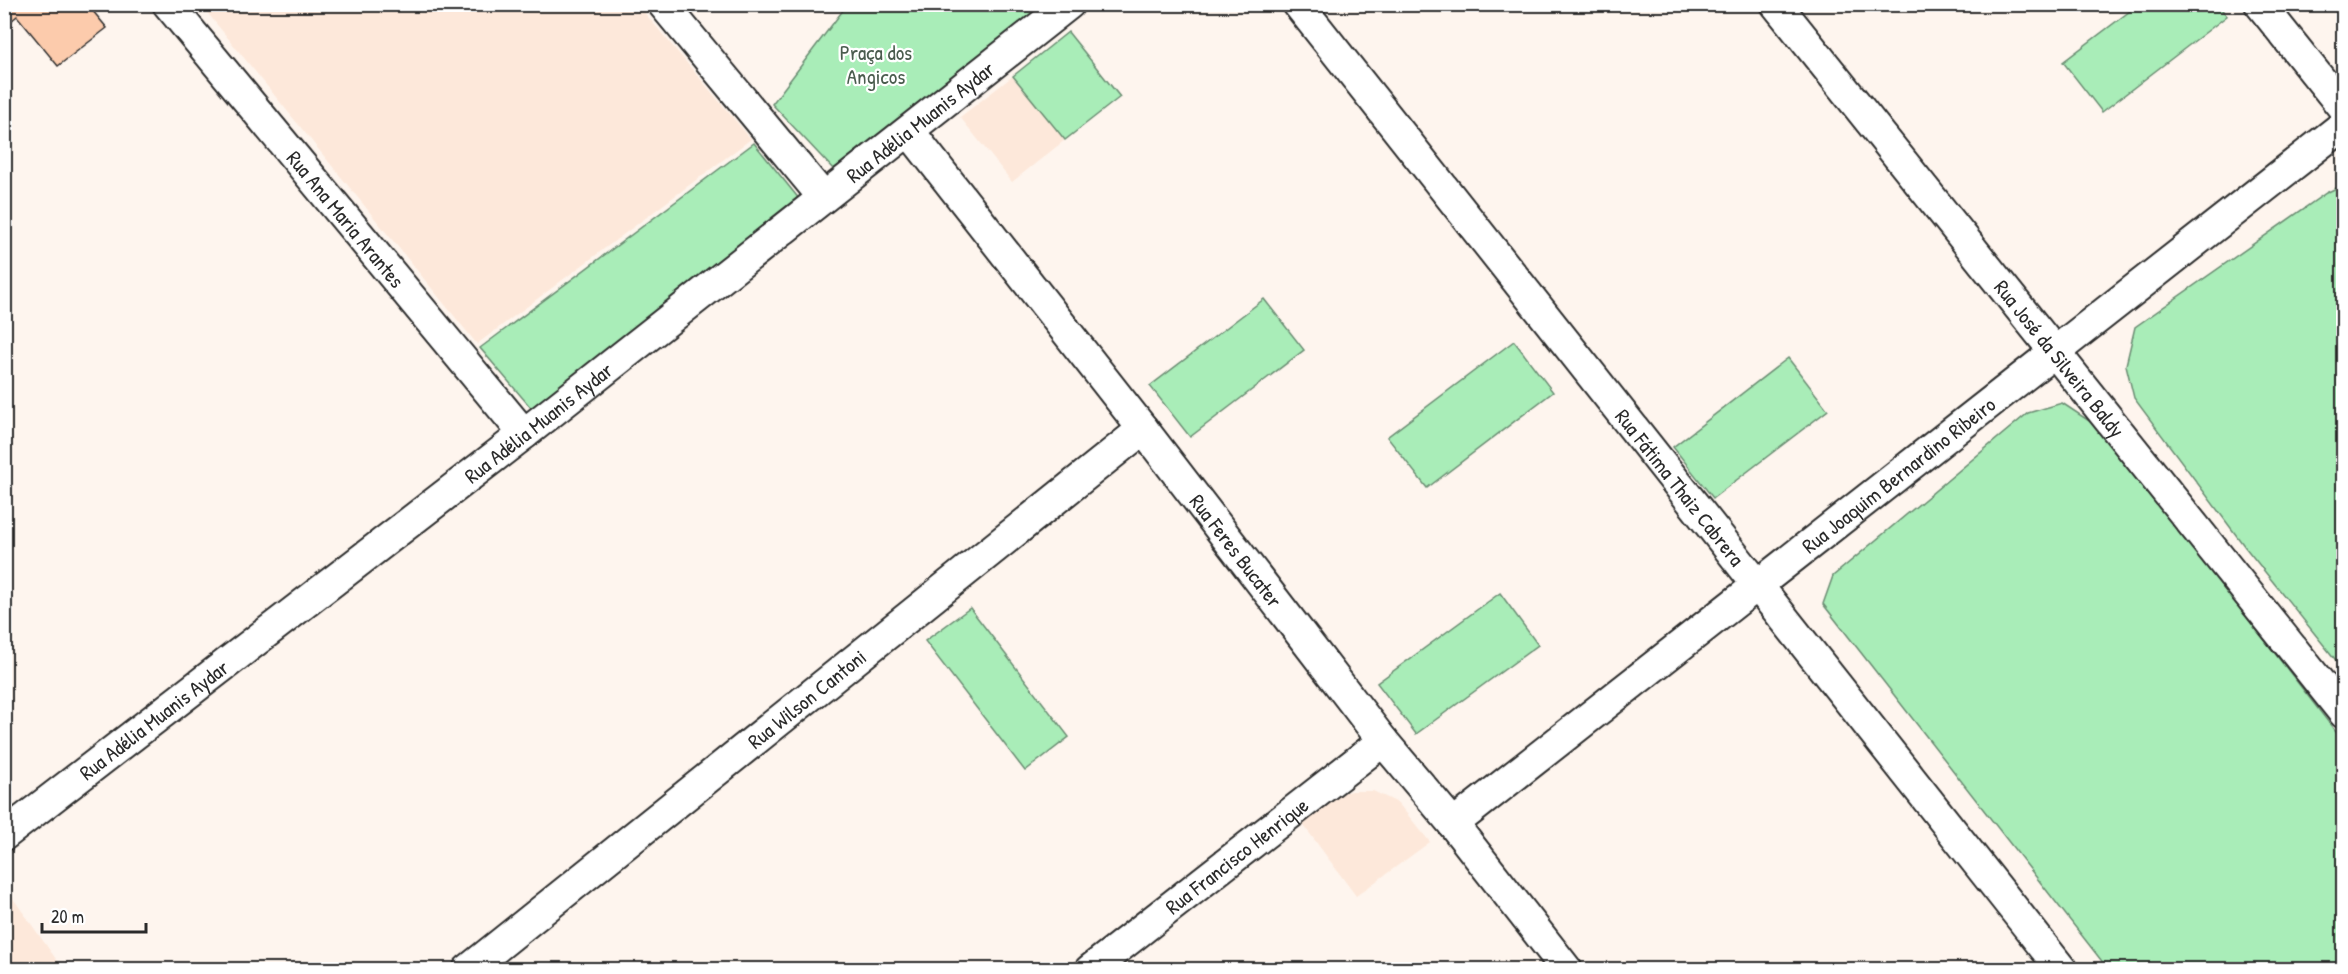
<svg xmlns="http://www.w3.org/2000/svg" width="2348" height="974" font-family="'Patrick Hand',sans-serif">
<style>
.built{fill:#fde8da}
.green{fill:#a9edb8;stroke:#6a8c72;stroke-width:1.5}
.building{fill:#fccbac;stroke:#2b2b2b;stroke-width:1.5}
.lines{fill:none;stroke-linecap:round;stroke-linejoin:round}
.street-casing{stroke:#2b2b2b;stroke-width:34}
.street{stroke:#fff;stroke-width:30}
.labels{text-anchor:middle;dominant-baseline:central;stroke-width:4.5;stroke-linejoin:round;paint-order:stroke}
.park-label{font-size:21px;fill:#4a5c4e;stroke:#fff}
.street-label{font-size:21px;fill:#2b2b2b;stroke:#fff}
</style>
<rect width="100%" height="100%" fill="#fef5ee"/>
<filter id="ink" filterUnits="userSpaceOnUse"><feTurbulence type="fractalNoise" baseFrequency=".0167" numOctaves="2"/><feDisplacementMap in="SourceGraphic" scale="12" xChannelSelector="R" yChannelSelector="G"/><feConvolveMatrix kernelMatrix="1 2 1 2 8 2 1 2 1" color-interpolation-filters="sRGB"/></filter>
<g filter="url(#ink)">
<path class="built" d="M 201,5 L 638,5 L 751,139 L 477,344 Z
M 1013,76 L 1065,140 L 1012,182 L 960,117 Z
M 1352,791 L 1373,791 L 1398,803 L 1430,842 L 1356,896 L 1299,819 L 1341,793 Z
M 5,887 L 63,969 L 5,969 Z"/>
<path class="green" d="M 847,5 L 1046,5 L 835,171 L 772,104 Z
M 2138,5 L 2218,5 L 2227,16 L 2102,112 L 2063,62 Z
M 1068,32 L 1120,97 L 1065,140 L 1013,76 Z
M 754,143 L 804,205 L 538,416 L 480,348 Z
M 2343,185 L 2343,669 L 2245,547 L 2134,398 L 2126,365 L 2135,327 L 2326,193 Z
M 1264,299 L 1304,350 L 1190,437 L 1150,386 Z
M 1514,341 L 1553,392 L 1427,488 L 1387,437 Z
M 1788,358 L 1828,410 L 1713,498 L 1673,447 Z
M 2062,403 L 2100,428 L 2343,741 L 2343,969 L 2108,969 L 1823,604 L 1833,576 L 2028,413 Z
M 1500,593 L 1538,645 L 1416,734 L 1377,683 Z
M 970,608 L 1069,737 L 1025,771 L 925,641 Z"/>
<path class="building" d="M 4,4 L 87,4 L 107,28 L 58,66 L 17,16 L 4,27 Z"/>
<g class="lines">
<g class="street-casing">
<g id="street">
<path id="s1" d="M 168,4 L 524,434"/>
<path d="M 663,4 L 823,197"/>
<path id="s2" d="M 1298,4 L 2062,970"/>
<path id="s3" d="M 1776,4 L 2344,713"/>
<path d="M 2260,4 L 2344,109"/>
<path id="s4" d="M 909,131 L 1143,429 L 1383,741 L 1453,824 L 1567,970"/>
<path id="s5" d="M 1453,824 L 2344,125"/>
<path id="s6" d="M 4,835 L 524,434 L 1069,4"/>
<path id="s7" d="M 468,970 L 1143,429"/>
<path id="s8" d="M 1090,970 L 1383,741"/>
</g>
</g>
<use href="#street" class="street"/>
</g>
</g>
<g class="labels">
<g class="park-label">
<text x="876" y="52">Praça dos<tspan x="876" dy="24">Angicos</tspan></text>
</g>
<g class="street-label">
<text stroke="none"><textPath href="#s6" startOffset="1161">Rua Adélia Muanis Aydar</textPath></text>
<text stroke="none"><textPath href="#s1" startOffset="279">Rua Ana Maria Arantes</textPath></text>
<text stroke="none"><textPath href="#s3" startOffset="454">Rua José da Silveira Baldy</textPath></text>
<text stroke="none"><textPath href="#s6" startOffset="675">Rua Adélia Muanis Aydar</textPath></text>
<text stroke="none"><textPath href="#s5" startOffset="566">Rua Joaquim Bernardino Ribeiro</textPath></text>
<text stroke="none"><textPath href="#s2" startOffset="616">Rua Fátima Thaiz Cabrera</textPath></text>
<text stroke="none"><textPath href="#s4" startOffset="532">Rua Feres Bucater</textPath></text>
<text stroke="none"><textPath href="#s7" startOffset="434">Rua Wilson Cantoni</textPath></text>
<text stroke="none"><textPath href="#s6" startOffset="189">Rua Adélia Muanis Aydar</textPath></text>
<text stroke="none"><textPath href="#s8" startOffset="186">Rua Francisco Henrique</textPath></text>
</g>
</g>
<rect width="2348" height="974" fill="none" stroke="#fff" stroke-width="24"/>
<rect x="12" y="12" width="2324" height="950" fill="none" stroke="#2b2b2b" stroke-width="2" filter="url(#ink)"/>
<path d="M42 923v9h104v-9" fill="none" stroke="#2b2b2b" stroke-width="3"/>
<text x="51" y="923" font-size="18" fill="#2b2b2b" stroke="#ffffff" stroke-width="4.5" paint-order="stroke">20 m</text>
</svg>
